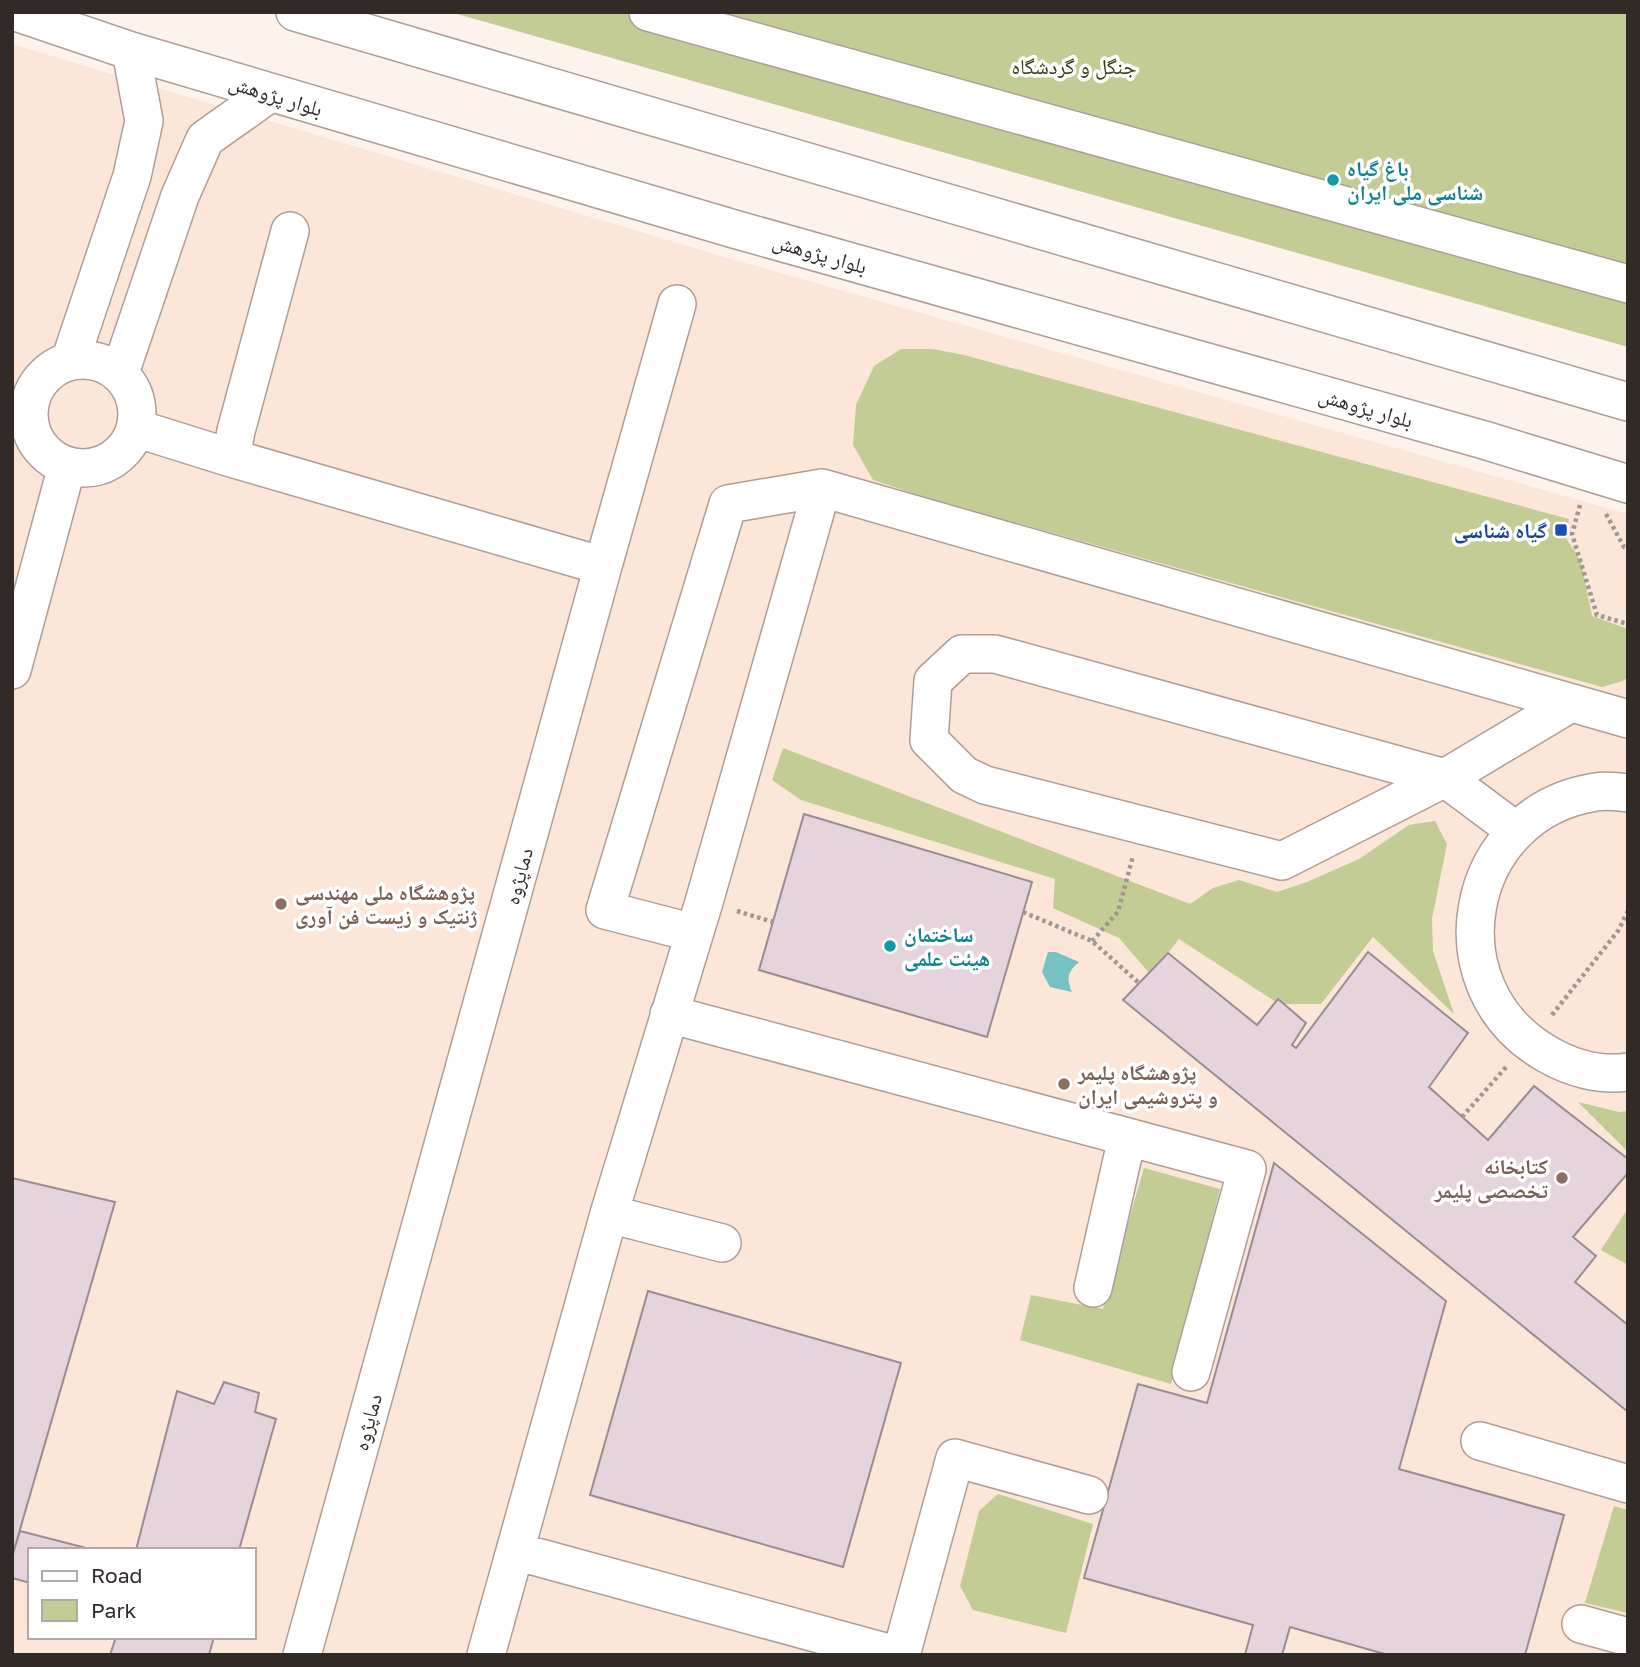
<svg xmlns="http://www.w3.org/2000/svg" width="1640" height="1667" font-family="'Golos Text','Noto Naskh Arabic',sans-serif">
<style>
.education{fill:#fbe6d8;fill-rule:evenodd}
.green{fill:#c4cc96}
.water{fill:#76c1c2}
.building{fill:#e6d4dd;stroke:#9c8b93;stroke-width:2}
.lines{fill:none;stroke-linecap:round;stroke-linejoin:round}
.minor-casing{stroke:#af9d96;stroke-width:40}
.path{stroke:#a09692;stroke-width:4.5;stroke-dasharray:3.5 3.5;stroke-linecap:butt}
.minor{stroke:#fff;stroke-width:37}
.culture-dot{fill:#0f9aa8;stroke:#fff;stroke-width:2.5}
.transit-dot{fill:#1a4fb4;stroke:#fff;stroke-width:2.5}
.education-dot{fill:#8d6e63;stroke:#fff;stroke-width:2.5}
.labels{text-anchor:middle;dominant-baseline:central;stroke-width:7;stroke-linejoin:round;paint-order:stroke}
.park-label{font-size:21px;fill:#35390e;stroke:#fff}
.street-label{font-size:21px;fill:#312a27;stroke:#fff}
.culture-label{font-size:21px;font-weight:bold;fill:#0d838f;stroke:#fff;text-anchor:start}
.transit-label{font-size:21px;font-weight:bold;fill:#164399;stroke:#fff;text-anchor:end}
.education-label{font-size:21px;font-weight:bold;fill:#785e54;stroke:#fff;text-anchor:start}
</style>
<rect width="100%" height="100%" fill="#fef2ed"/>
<path class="education" d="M 12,44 L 728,258 L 1628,514 L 1628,1655 L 12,1655 ZM 30,1550 L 254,1550 L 254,1637 L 30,1637 Z"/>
<path class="green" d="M 450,12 L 1628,12 L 1628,347 Z
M 901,349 L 933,349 L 964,355 L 1569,519 L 1566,538 L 1581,561 L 1592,616 L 1628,629 L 1628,677 L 1623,681 L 1602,687 L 924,497 L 873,480 L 853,445 L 856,405 L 874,366 Z
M 783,748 L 1190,904 L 1213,888 L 1239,880 L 1277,892 L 1307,882 L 1359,859 L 1409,825 L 1435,821 L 1447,844 L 1432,919 L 1433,951 L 1454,1014 L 1373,937 L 1321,1004 L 1279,1004 L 1179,939 L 1151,975 L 1119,938 L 1053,908 L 1055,879 L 801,800 L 772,780 Z
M 1578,1102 L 1619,1112 L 1628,1111 L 1628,1152 Z
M 1144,1168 L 1220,1189 L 1171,1384 L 1020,1340 L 1031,1295 L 1103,1309 Z
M 1628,1208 L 1628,1265 L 1601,1250 Z
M 998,1494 L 1093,1524 L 1066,1633 L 973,1610 L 960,1586 L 979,1511 Z
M 1614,1506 L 1628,1510 L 1628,1613 L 1585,1603 Z"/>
<path class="water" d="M 1048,952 L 1056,952 L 1079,962 C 1068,971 1066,978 1072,992 L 1050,987 L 1042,972 Z"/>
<path class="building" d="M 804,814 L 1032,882 L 987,1037 L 759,970 Z
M 1368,952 L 1468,1033 L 1429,1087 L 1488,1140 L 1534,1086 L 1628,1159 L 1628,1173 L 1573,1237 L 1596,1256 L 1575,1282 L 1628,1325 L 1628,1412 L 1123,1000 L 1168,953 L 1257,1025 L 1278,999 L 1306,1023 L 1292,1045 L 1296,1048 Z
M 1274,1163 L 1446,1301 L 1399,1469 L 1564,1515 L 1525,1655 L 1388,1655 L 1290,1627 L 1282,1655 L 1245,1655 L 1253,1625 L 1084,1578 L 1138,1384 L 1207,1403 Z
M 12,1178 L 115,1202 L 12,1557 Z
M 648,1291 L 901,1363 L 843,1567 L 590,1495 Z
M 224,1382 L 259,1393 L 255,1412 L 276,1419 L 239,1550 L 136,1550 L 177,1391 L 214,1404 Z
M 20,1531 L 94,1550 L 30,1550 L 30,1583 L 12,1578 L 12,1557 Z
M 116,1637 L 214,1637 L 209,1655 L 110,1655 Z"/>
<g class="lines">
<g class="minor-casing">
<path id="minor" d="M 16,12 L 131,51 L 734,229 L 1484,440 L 1628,484
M 295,12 L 1628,402
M 648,12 L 1628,284
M29 414a54 54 0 1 1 108 0a54 54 0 1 1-108 0Z
M 70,361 L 132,176 L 144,121 L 131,51
M 120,373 L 180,196 L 205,139 L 270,93
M 135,428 L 231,458 L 603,566 L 302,1655
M 231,458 L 236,431 L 290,231
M 603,566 L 677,304
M 962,654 L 995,654 L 1445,778 L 1282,861 L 985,785 L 964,775 L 929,740 L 933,681 Z
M 12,670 L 67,466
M 1628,793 C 1618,792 1606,790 1596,792 C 1463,812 1430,987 1547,1054 C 1571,1068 1600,1076 1628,1072
M 1516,831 L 1445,778 L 1569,704
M 694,933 L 605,910 L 728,504 L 822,488
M 669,1014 L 1247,1169 L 1191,1372
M 609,1214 L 722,1243
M 1093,1288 L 1127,1138
M 1480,1441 L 1628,1484
M 515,1551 L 896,1655
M 1581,1624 L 1628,1637
M 486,1655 L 609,1214 L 704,902 L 822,488 L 1628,719
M 901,1655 L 955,1458 L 1089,1495"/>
</g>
<path class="path" d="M 1580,505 L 1572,534 L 1597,615 L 1628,624
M 1606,514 L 1624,547 L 1628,548
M 737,911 L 773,922
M 1023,912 L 1092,941 L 1139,983
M 1092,941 L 1118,912 L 1133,856
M 1552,1015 L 1618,931 L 1628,911
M 1462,1117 L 1507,1066"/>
<use href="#minor" class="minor"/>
</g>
<g class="culture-dot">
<circle cx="1333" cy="180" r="7"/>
<circle cx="890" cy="946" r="7"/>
</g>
<rect class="transit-dot" x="1554" y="523" width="14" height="14" rx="3.5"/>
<g class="education-dot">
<circle cx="281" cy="904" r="7"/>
<circle cx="1064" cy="1084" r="7"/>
<circle cx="1562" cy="1178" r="7"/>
</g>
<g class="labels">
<g class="park-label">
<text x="1074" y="66">جنگل و گردشگاه</text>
</g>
<g class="street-label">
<text transform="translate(276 95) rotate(17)">بلوار پژوهش</text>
<text transform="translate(820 253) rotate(16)">بلوار پژوهش</text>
<text transform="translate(1366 407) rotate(16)">بلوار پژوهش</text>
<text transform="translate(518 876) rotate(-75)">دماپژوه</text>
<text transform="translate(367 1422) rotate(-75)">دماپژوه</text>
</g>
<g class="culture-label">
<text x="1347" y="168">باغ گیاه‌<tspan x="1347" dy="24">شناسی ملی ایران</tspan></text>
<text x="904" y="934">ساختمان<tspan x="904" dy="24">هیئت علمی</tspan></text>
</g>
<g class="transit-label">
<text x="1547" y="530">گیاه شناسی</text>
</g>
<g class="education-label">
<text x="295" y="892">پژوهشگاه ملی مهندسی<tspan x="295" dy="24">ژنتیک و زیست فن آوری</tspan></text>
<text x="1078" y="1072">پژوهشگاه پلیمر<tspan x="1078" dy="24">و پتروشیمی ایران</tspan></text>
<text x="1548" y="1166" text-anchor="end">کتابخانه<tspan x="1548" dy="24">تخصصی پلیمر</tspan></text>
</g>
</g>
<rect width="1640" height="1667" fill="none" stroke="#312a27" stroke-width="28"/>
<rect x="28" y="1548" width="228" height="91" fill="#ffffff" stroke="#adaaa9" stroke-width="2"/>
<rect x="42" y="1571" width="35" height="10" fill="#ffffff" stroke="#adaaa9" stroke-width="2"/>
<text x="91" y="1583" font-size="21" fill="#312a27">Road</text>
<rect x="42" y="1600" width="35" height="21" fill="#c4cc96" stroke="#adaaa9" stroke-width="2"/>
<text x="91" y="1618" font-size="21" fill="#312a27">Park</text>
</svg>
